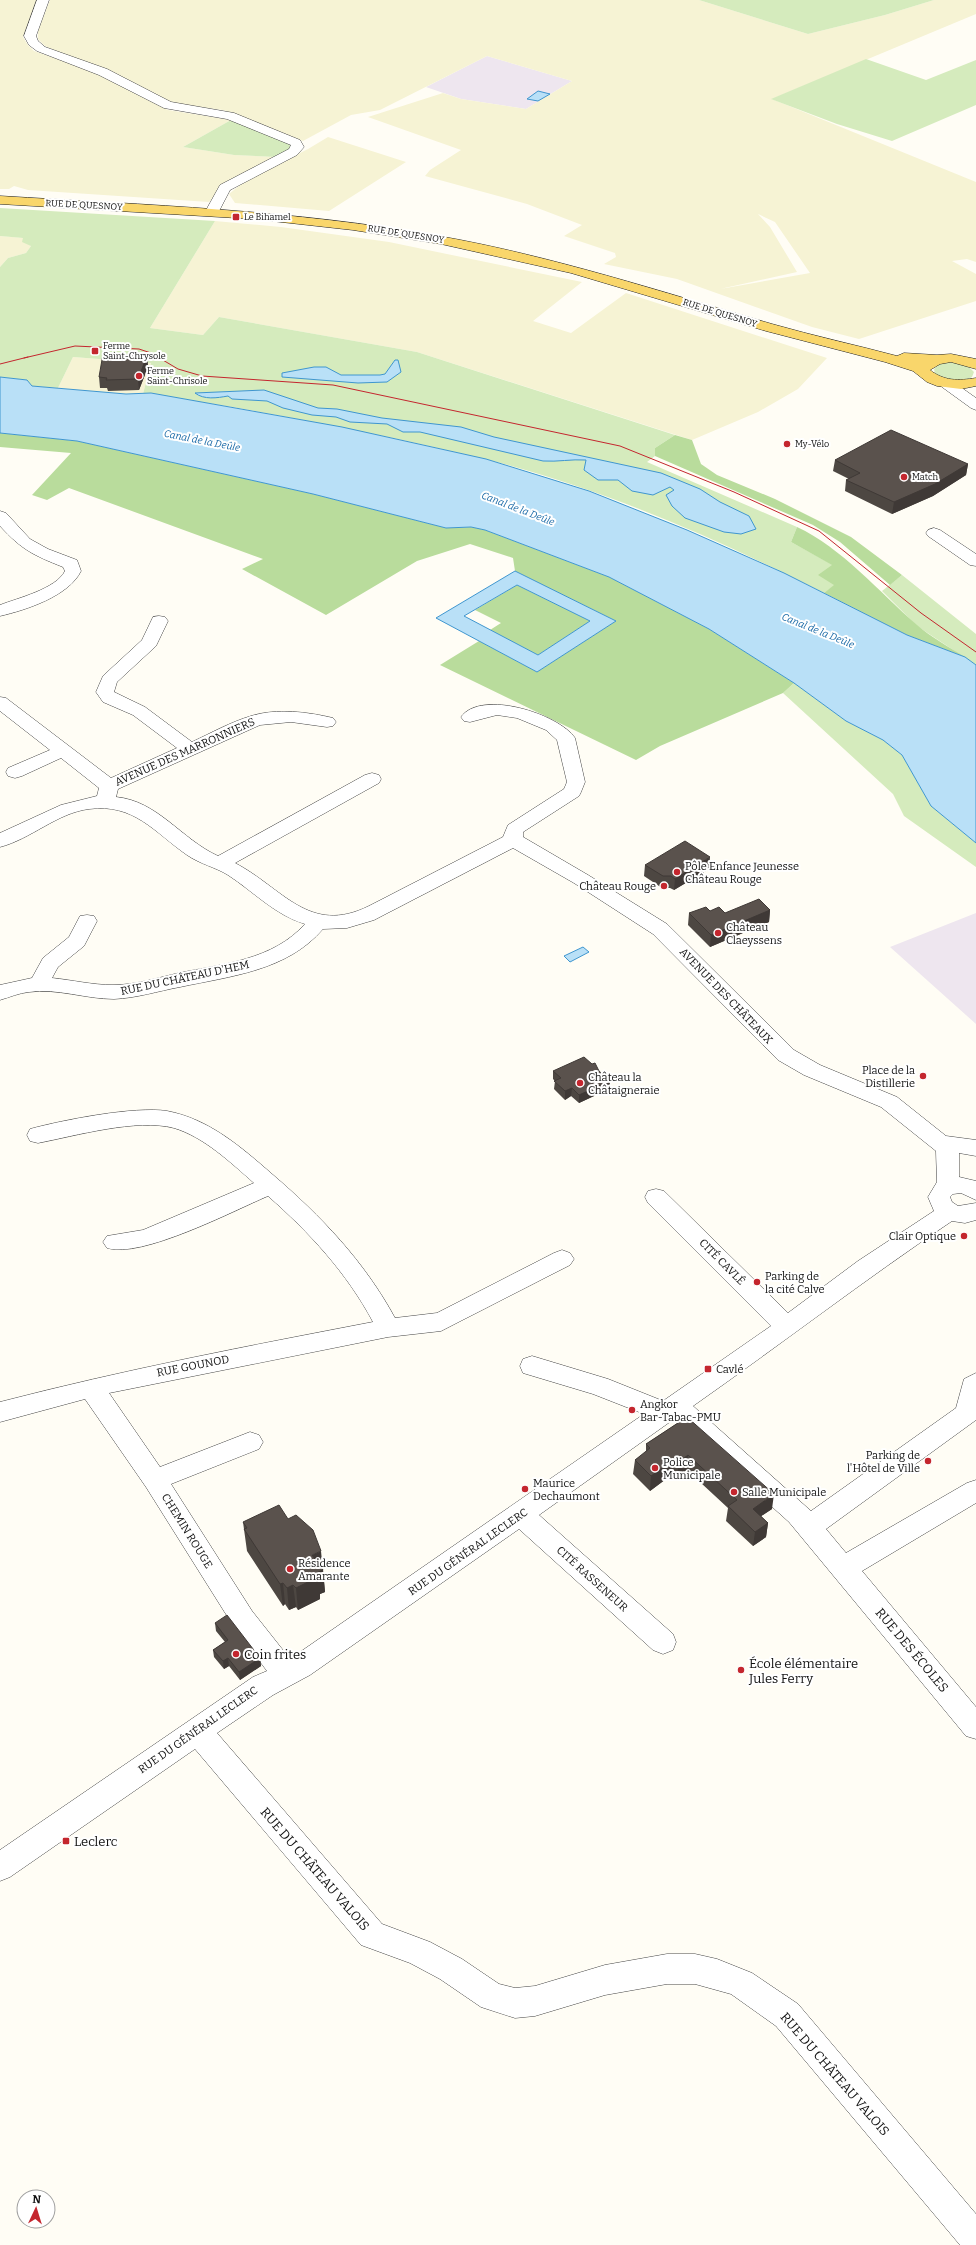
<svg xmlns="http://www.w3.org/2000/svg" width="976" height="2245" font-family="Bitter,serif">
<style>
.industrial{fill:#eee6ef}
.farmland{fill:#f6f3d4;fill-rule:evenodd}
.green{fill:#d5ebbd}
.forest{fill:#b9dc9c}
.water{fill:#b9e0f7;stroke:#3f96cf;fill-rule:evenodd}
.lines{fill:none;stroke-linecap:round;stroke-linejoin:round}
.minor-casing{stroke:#444;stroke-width:1}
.major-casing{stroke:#222;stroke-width:1}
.minor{fill:#fff;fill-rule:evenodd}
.major{fill:#f9d66b;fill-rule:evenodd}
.tram{stroke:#c4262e;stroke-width:1}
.wall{fill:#4d4742}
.shaded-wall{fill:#3f3936}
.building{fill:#5a524d;stroke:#3f3936}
.poi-dot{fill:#c4262e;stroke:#fff;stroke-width:1.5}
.labels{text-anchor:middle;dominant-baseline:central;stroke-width:4;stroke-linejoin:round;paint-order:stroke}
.far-street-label{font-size:9px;fill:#111;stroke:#fff}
.far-poi-label{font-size:9px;fill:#111;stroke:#fff;text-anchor:start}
.far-water-label{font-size:10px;font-style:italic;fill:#1768a6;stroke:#fff}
.street-label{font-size:11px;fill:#111;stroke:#fff}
.poi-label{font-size:11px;fill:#111;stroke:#fff;text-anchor:start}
.near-street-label{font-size:13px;fill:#111;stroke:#fff}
.near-poi-label{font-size:13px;fill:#111;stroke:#fff;text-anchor:start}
</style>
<rect width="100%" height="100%" fill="#fffdf5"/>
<path class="industrial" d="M 487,56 L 572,81 L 526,109 L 461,99 L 426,87 Z
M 976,913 L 976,1024 L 890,947 Z"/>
<path class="farmland" d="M 0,0 L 37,0 L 23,37 L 28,45 L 34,51 L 89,70 L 168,110 L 231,120 L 183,147 L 234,155 L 277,157 L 220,191 L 209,202 L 28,190 L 14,186 L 9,189 L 0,189 Z
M 50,0 L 699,0 L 808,34 L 885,15 L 934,0 L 976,0 L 976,14 L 772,99 L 976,182 L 976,262 L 967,259 L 952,261 L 976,274 L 976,301 L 859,339 L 812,327 L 677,279 L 604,264 L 616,257 L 615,253 L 564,236 L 582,225 L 527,204 L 425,176 L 430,170 L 461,150 L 368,117 L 443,93 L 461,99 L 526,109 L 572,81 L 487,56 L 380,110 L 351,115 L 303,141 L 223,110 L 177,104 L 165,100 L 45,46 L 38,39 L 38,31 ZM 758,214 L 775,222 L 810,273 L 720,289 L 797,272 L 770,227 Z
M 328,137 L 406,162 L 329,211 L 235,203 L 229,194 L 240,185 L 238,184 L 308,149 Z
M 215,221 L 281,227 L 389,242 L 582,282 L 533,321 L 571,333 L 626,293 L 827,358 L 798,389 L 758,412 L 692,440 L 417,352 L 219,317 L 203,335 L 150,328 Z
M 0,236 L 24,238 L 31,246 L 26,253 L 8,258 L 0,267 Z
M 73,357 L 151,363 L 143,394 L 126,394 L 58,388 Z"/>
<path class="green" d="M 699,0 L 934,0 L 885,15 L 808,34 Z
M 866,59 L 926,80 L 976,60 L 976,105 L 892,141 L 837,124 L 771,99 Z
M 231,120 L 290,142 L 292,148 L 277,157 L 234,155 L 183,147 Z
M 0,208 L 215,221 L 150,328 L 203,335 L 219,317 L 417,352 L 675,435 L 655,448 L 655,456 L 647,462 L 797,527 L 791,542 L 833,565 L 835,585 L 824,593 C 718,539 599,487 485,459 C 407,440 328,424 249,410 C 216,404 183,400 151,393 L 143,394 L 151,363 L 73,357 L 58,388 L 32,386 L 27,380 L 0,377 L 0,267 L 8,258 L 26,253 L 31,246 L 22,242 L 23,238 L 0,236 Z
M 953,362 L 968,366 L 974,372 L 972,377 C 961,385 946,379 935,374 L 934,369 L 939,364 Z
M 902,575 L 976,634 L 976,665 L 917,626 L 882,591 Z
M 794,683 L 846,721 L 883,740 L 902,755 L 931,806 L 976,843 L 976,867 L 904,816 L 893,794 L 783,693 Z"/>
<path class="forest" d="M 0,433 L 77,441 L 313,494 L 446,528 L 471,527 L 485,530 L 609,577 L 709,629 L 794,683 L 783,693 L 660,746 L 636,760 L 440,665 L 479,641 L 537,672 L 616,621 L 515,571 L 513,558 L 470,544 L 417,561 L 326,615 L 242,569 L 263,559 L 69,488 L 47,500 L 32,495 L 71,453 L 0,447 Z
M 675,435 L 692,440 L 701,464 L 717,475 L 775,499 L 851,537 L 902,575 L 890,585 L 840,542 L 813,525 L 655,456 L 655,448 Z
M 797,527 C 841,547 880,593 917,625 C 931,637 949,647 965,657 L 907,635 L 824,593 L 834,585 L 818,575 L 832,565 L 791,542 Z
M 517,585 L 590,621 L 538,655 L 490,630 L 501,623 L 475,610 Z"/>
<path class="water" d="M 538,91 L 550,94 L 538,101 L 527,99 Z
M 395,360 L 398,360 L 401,372 L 387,382 L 358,383 L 282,377 L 282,373 L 314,367 L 326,367 L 341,375 L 380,375 L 385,374 Z
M 0,377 L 27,380 L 32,386 L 126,394 L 151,393 L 342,427 L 486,459 L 589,491 L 687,530 L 784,573 L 907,635 L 965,657 L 976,665 L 976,843 L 931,806 L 902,755 L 883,740 L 846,721 L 794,683 L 709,629 L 609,577 L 485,530 L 471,527 L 446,528 L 313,494 L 77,441 L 0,433 Z
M 264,390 L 318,408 L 337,409 L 382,418 L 461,427 L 494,437 L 661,473 L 700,489 L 720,502 L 749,516 L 756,529 L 741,534 L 724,532 L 685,518 L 672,506 L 666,495 L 674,490 L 670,487 L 653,495 L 632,491 L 618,480 L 598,480 L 584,470 L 586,460 C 571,459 558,462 543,461 L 420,432 L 403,432 L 387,424 L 350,422 L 336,417 L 312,415 L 283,408 L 267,401 L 232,399 L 228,396 C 217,398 204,400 195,393 Z
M 515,571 L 616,621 L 537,672 L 436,618 ZM 517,585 L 590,621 L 538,655 L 464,616 Z
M 583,947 L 589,952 L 570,962 L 564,956 Z"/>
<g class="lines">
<g class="minor-casing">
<path id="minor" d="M 37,0 L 49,0 L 36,36 L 38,41 L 45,47 L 107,69 L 171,102 L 234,113 L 300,140 L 304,147 L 297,155 L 230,190 L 217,215 L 207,215 L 205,212 L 220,185 L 289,149 L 291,145 L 227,119 L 164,108 L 99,75 L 37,51 L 29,45 L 24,36 Z
M 947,380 L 952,381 L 976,398 L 976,410 L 971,408 L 942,387 L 940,384 L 942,381 Z
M 0,511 L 6,513 L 30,539 L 48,549 L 77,560 L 81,571 C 69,596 26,610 0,616 L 0,605 C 18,598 56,589 65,571 L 63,567 C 33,555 22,550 0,526 Z
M 934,528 L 940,530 L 976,554 L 976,566 L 970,565 L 928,536 L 926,533 L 928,530 Z
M 159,616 L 165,617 L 168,621 L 156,646 L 117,682 L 114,692 L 145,707 L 192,742 C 211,733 231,722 251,716 C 277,708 308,712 333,718 L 336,722 L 333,726 L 327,727 L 291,722 L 260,725 L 118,789 L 116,797 C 158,801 181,839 218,856 L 365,775 L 372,773 L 379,775 L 381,779 L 379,783 L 235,863 C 283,888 309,936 369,906 L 503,837 L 508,825 L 564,789 L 567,782 L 557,740 L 546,730 L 517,718 L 497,715 L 470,722 L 464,721 L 461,717 C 481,689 559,714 575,738 L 585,782 L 581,792 L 579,796 L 523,832 L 523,837 L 588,875 L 667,924 L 794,1050 L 820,1065 L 897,1097 L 946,1136 L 976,1140 L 976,1156 L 959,1153 L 959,1177 L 976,1181 L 976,1200 L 961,1193 L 953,1194 L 950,1197 L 952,1202 L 958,1206 L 976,1203 L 976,1220 L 965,1223 L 952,1221 C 864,1280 780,1345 693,1406 L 811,1511 L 956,1408 L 964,1379 L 976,1373 L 976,1420 L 826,1529 L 846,1553 L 967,1483 L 976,1480 L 976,1503 L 862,1571 L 976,1707 L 976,1739 L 966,1736 L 789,1522 L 674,1419 L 539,1515 L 673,1634 L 676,1642 L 673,1650 L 663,1654 L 653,1650 L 519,1529 L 310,1675 L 273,1695 L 217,1733 L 382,1924 L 430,1942 L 462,1959 L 499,1984 L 515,1988 L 535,1986 L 605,1965 L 667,1954 L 695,1954 L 717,1959 L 752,1973 L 798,2004 L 976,2214 L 976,2245 L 960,2245 L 776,2026 L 731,1994 L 695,1984 L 667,1984 L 605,1995 L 535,2016 L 515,2018 L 481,2007 L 440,1979 L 410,1963 L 361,1945 L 195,1749 L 10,1877 L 0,1881 L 0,1850 L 253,1677 L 267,1671 L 234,1627 L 146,1487 L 85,1399 L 0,1422 L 0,1402 C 123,1370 248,1346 373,1322 C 347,1273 309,1232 268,1196 C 233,1211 141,1259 107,1248 L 103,1242 L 107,1236 L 143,1230 L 254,1183 C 230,1162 204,1137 174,1128 C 137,1118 75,1136 38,1143 L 30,1141 L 27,1135 L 30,1129 C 63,1120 135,1106 167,1111 C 209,1119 241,1147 272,1174 C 321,1216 364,1261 395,1318 L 437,1313 L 554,1253 L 562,1250 L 570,1253 L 574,1259 L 570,1265 L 441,1331 L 388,1337 L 109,1393 L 160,1467 L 250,1432 L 259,1435 L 263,1442 L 259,1449 L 171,1484 L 252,1611 L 290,1659 L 644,1414 L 593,1394 L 523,1373 L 520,1366 L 523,1359 L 532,1356 L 608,1379 L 663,1401 L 771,1326 L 648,1203 L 645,1197 L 648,1191 L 656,1189 L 664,1191 L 788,1313 L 858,1261 L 934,1211 L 928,1197 L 937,1182 L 936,1151 L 881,1107 L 804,1075 L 778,1060 L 653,934 L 574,883 L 513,848 L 374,920 L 347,928 L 323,929 C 287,971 231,976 180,987 C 158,991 137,998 114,999 C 86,999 57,988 29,992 C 19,993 10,997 0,1000 L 0,985 L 32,978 L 43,958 L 69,937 L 80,916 L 87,915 L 94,916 L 97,921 L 84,946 L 58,967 L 52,978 C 72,980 92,985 113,985 C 135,985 157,978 179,973 C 223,964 273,960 305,924 C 275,915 254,892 228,875 C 215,867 200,864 187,855 C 154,832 134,803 89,809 C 57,813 31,839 0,847 L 0,833 L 61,805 L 97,796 L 99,788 L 61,758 L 22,776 L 15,778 L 8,776 L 6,772 L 8,768 L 50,750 L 0,711 L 0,697 L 6,698 L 111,778 L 177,748 L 133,715 L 103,702 L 96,692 L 103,676 L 142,640 L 153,617 Z"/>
</g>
<g class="major-casing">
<path id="major" d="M 0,196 C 147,205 294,210 439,236 C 552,256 662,292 772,324 C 814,336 856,345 897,356 L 904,353 L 937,355 L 951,354 L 976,359 L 976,369 L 951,362 L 940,364 L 930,370 C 944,381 958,381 976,378 L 976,386 L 961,389 L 937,386 L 927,382 L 913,371 L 885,362 L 766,331 L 571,273 L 441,244 L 353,230 L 254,219 L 0,204 Z"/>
</g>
<use href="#minor" class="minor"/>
<use href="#major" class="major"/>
<path class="tram" d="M 24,358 L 75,346 L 139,349 L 151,353 L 178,369 L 202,376 L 333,385 L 620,446 L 734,492 L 819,531 L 921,613 L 976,652
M 0,364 L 28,357"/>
</g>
<path class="wall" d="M 147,356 L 148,367 L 139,390 L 108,391 L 107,388 L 100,388 L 99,377 Z
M 835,460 L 968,464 L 966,475 L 933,496 L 892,514 L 845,491 L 846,480 L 849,479 L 833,471 Z
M 645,865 L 709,869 L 674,890 L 670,888 L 662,888 L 644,876 Z
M 770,910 L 769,922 L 710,947 L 688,925 L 689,913 L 710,911 L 725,913 Z
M 553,1071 L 599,1071 L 610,1081 L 609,1089 L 579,1103 L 571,1096 L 565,1100 L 554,1089 L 555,1081 L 553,1079 Z
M 687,1417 L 772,1509 L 761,1516 L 768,1523 L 766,1537 L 753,1546 L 726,1521 L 728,1508 L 687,1470 L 677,1476 L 674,1473 L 650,1491 L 633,1474 L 635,1460 L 646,1452 L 646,1444 Z
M 243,1522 L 323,1569 L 325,1592 L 320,1594 L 320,1599 L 298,1610 L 296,1607 L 289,1610 L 285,1604 L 283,1606 L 247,1551 Z
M 215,1623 L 260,1658 L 261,1666 L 240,1680 L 229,1666 L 224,1669 L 214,1657 L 213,1650 L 225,1642 L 216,1631 Z"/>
<path class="shaded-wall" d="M 147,356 L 148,367 L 139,390 L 138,379 Z
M 968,464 L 966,475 L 933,496 L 892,514 L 894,502 Z
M 710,857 L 709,869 L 674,890 L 675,879 Z
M 770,910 L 769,922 L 710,947 L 711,935 Z
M 610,1081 L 609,1089 L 579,1103 L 579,1095 Z
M 572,1088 L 571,1096 L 565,1100 L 565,1091 Z
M 688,1455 L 687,1470 L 677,1476 L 679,1462 Z
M 675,1459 L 674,1473 L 650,1491 L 651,1476 Z
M 774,1494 L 772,1509 L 751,1523 L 753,1509 Z
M 768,1523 L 766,1537 L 753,1546 L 755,1532 Z
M 321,1551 L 325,1592 L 320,1594 L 320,1599 L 298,1610 L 296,1588 L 312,1555 Z
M 283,1583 L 285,1604 L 283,1606 L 280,1584 Z
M 293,1585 L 296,1607 L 289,1610 L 287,1588 Z
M 228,1658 L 229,1666 L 224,1669 L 223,1661 Z
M 260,1658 L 261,1666 L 240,1680 L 239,1672 Z"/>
<path class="building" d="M 103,354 L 147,356 L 138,379 L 106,380 L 107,378 L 99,377 Z
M 891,430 L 968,464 L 935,484 L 894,502 L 846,480 L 860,473 L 835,460 Z
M 685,841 L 710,857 L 675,879 L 671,876 L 663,876 L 645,865 Z
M 759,899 L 770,910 L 711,935 L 689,913 L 706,907 L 710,911 L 719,907 L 725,913 Z
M 584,1057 L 592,1064 L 595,1063 L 599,1071 L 610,1081 L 579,1095 L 572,1088 L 565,1091 L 554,1081 L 561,1078 L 553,1071 Z
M 687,1417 L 774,1494 L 753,1509 L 768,1523 L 755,1532 L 728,1506 L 737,1500 L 688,1455 L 679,1462 L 675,1459 L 651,1476 L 635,1460 L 650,1448 L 646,1444 Z
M 279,1505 L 288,1519 L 296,1515 L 313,1530 L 321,1551 L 312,1555 L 323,1570 L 316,1573 L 318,1577 L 296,1588 L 293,1585 L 287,1588 L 283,1583 L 280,1584 L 244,1529 L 247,1528 L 243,1522 Z
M 227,1615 L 260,1658 L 239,1672 L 228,1658 L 223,1661 L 213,1650 L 228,1640 L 215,1623 Z"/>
<g class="poi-dot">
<rect x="232" y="213" width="8" height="8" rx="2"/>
<rect x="91" y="347" width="8" height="8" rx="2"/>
<circle cx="139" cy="376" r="4"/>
<circle cx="787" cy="444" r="4"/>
<circle cx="904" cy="477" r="4"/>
<circle cx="677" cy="872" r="4"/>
<circle cx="664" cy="886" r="4"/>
<circle cx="718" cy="933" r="4"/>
<circle cx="923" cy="1076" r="4"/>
<circle cx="580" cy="1083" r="4"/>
<circle cx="964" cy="1236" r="4"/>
<circle cx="757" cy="1282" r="4"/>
<rect x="704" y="1365" width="8" height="8" rx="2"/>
<circle cx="632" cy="1410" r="4"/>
<circle cx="928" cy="1461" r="4"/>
<circle cx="655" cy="1468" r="4"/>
<circle cx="525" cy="1489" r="4"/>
<circle cx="734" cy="1492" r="4"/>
<circle cx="290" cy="1569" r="4"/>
<circle cx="236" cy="1654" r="4"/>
<circle cx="741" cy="1670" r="4"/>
<rect x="62" y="1837" width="8" height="8" rx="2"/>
</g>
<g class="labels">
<g class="far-street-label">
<text transform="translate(84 205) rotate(3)">RUE DE QUESNOY</text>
<text transform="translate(406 234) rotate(9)">RUE DE QUESNOY</text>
<text transform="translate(720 313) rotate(17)">RUE DE QUESNOY</text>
</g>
<g class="far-poi-label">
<text x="244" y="217">Le Bihamel</text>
<text x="103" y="346">Ferme<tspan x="103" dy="10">Saint-Chrysole</tspan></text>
<text x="147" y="371">Ferme<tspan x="147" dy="10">Saint-Chrisole</tspan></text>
<text x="795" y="444">My-Vélo</text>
<text x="912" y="477">Match</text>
</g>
<g class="far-water-label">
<text transform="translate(202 441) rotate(11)">Canal de la Deûle</text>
<text transform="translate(518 509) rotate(21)">Canal de la Deûle</text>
<text transform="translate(818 631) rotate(22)">Canal de la Deûle</text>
</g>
<g class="street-label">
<text transform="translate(185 752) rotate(-24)">AVENUE DES MARRONNIERS</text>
<text transform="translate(185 978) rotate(-12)">RUE DU CHÂTEAU D'HEM</text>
<text transform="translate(726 996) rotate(46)">AVENUE DES CHÂTEAUX</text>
<text transform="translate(722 1262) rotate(45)">CITÉ CAVLÉ</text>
<text transform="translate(193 1366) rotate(-11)">RUE GOUNOD</text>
<text transform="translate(187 1531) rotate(58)">CHEMIN ROUGE</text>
<text transform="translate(468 1552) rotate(-35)">RUE DU GÉNÉRAL LECLERC</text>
<text transform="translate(592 1579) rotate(42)">CITÉ RASSENEUR</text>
<text transform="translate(198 1730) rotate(-35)">RUE DU GÉNÉRAL LECLERC</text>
</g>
<g class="poi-label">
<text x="685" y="866">Pôle Enfance Jeunesse<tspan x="685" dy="13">Château Rouge</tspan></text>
<text x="656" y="886" text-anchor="end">Château Rouge</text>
<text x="726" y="927">Château<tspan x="726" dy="13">Claeyssens</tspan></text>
<text x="915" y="1070" text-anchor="end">Place de la<tspan x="915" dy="13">Distillerie</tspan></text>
<text x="588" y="1077">Château la<tspan x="588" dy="13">Châtaigneraie</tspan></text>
<text x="956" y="1236" text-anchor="end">Clair Optique</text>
<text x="765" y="1276">Parking de<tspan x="765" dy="13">la cité Calve</tspan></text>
<text x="716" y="1369">Cavlé</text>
<text x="640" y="1404">Angkor<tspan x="640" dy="13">Bar-Tabac-PMU</tspan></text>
<text x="920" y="1455" text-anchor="end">Parking de<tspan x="920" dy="13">l'Hôtel de Ville</tspan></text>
<text x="663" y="1462">Police<tspan x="663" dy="13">Municipale</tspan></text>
<text x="533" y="1483">Maurice<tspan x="533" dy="13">Dechaumont</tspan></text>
<text x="742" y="1492">Salle Municipale</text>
<text x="298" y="1563">Résidence<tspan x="298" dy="13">Amarante</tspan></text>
</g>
<g class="near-street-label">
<text transform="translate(912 1650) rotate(50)">RUE DES ÉCOLES</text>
<text transform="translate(315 1869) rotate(49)">RUE DU CHÂTEAU VALOIS</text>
<text transform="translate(835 2074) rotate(49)">RUE DU CHÂTEAU VALOIS</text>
</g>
<g class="near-poi-label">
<text x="244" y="1654">Coin frites</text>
<text x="749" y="1663">École élémentaire<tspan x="749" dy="15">Jules Ferry</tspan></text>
<text x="74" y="1841">Leclerc</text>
</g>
</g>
<g transform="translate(36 2209) rotate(4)"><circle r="19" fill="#ffffff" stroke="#a0a0a0"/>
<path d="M0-3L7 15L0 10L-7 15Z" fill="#c4262e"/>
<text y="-6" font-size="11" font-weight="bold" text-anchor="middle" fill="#111111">N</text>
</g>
</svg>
